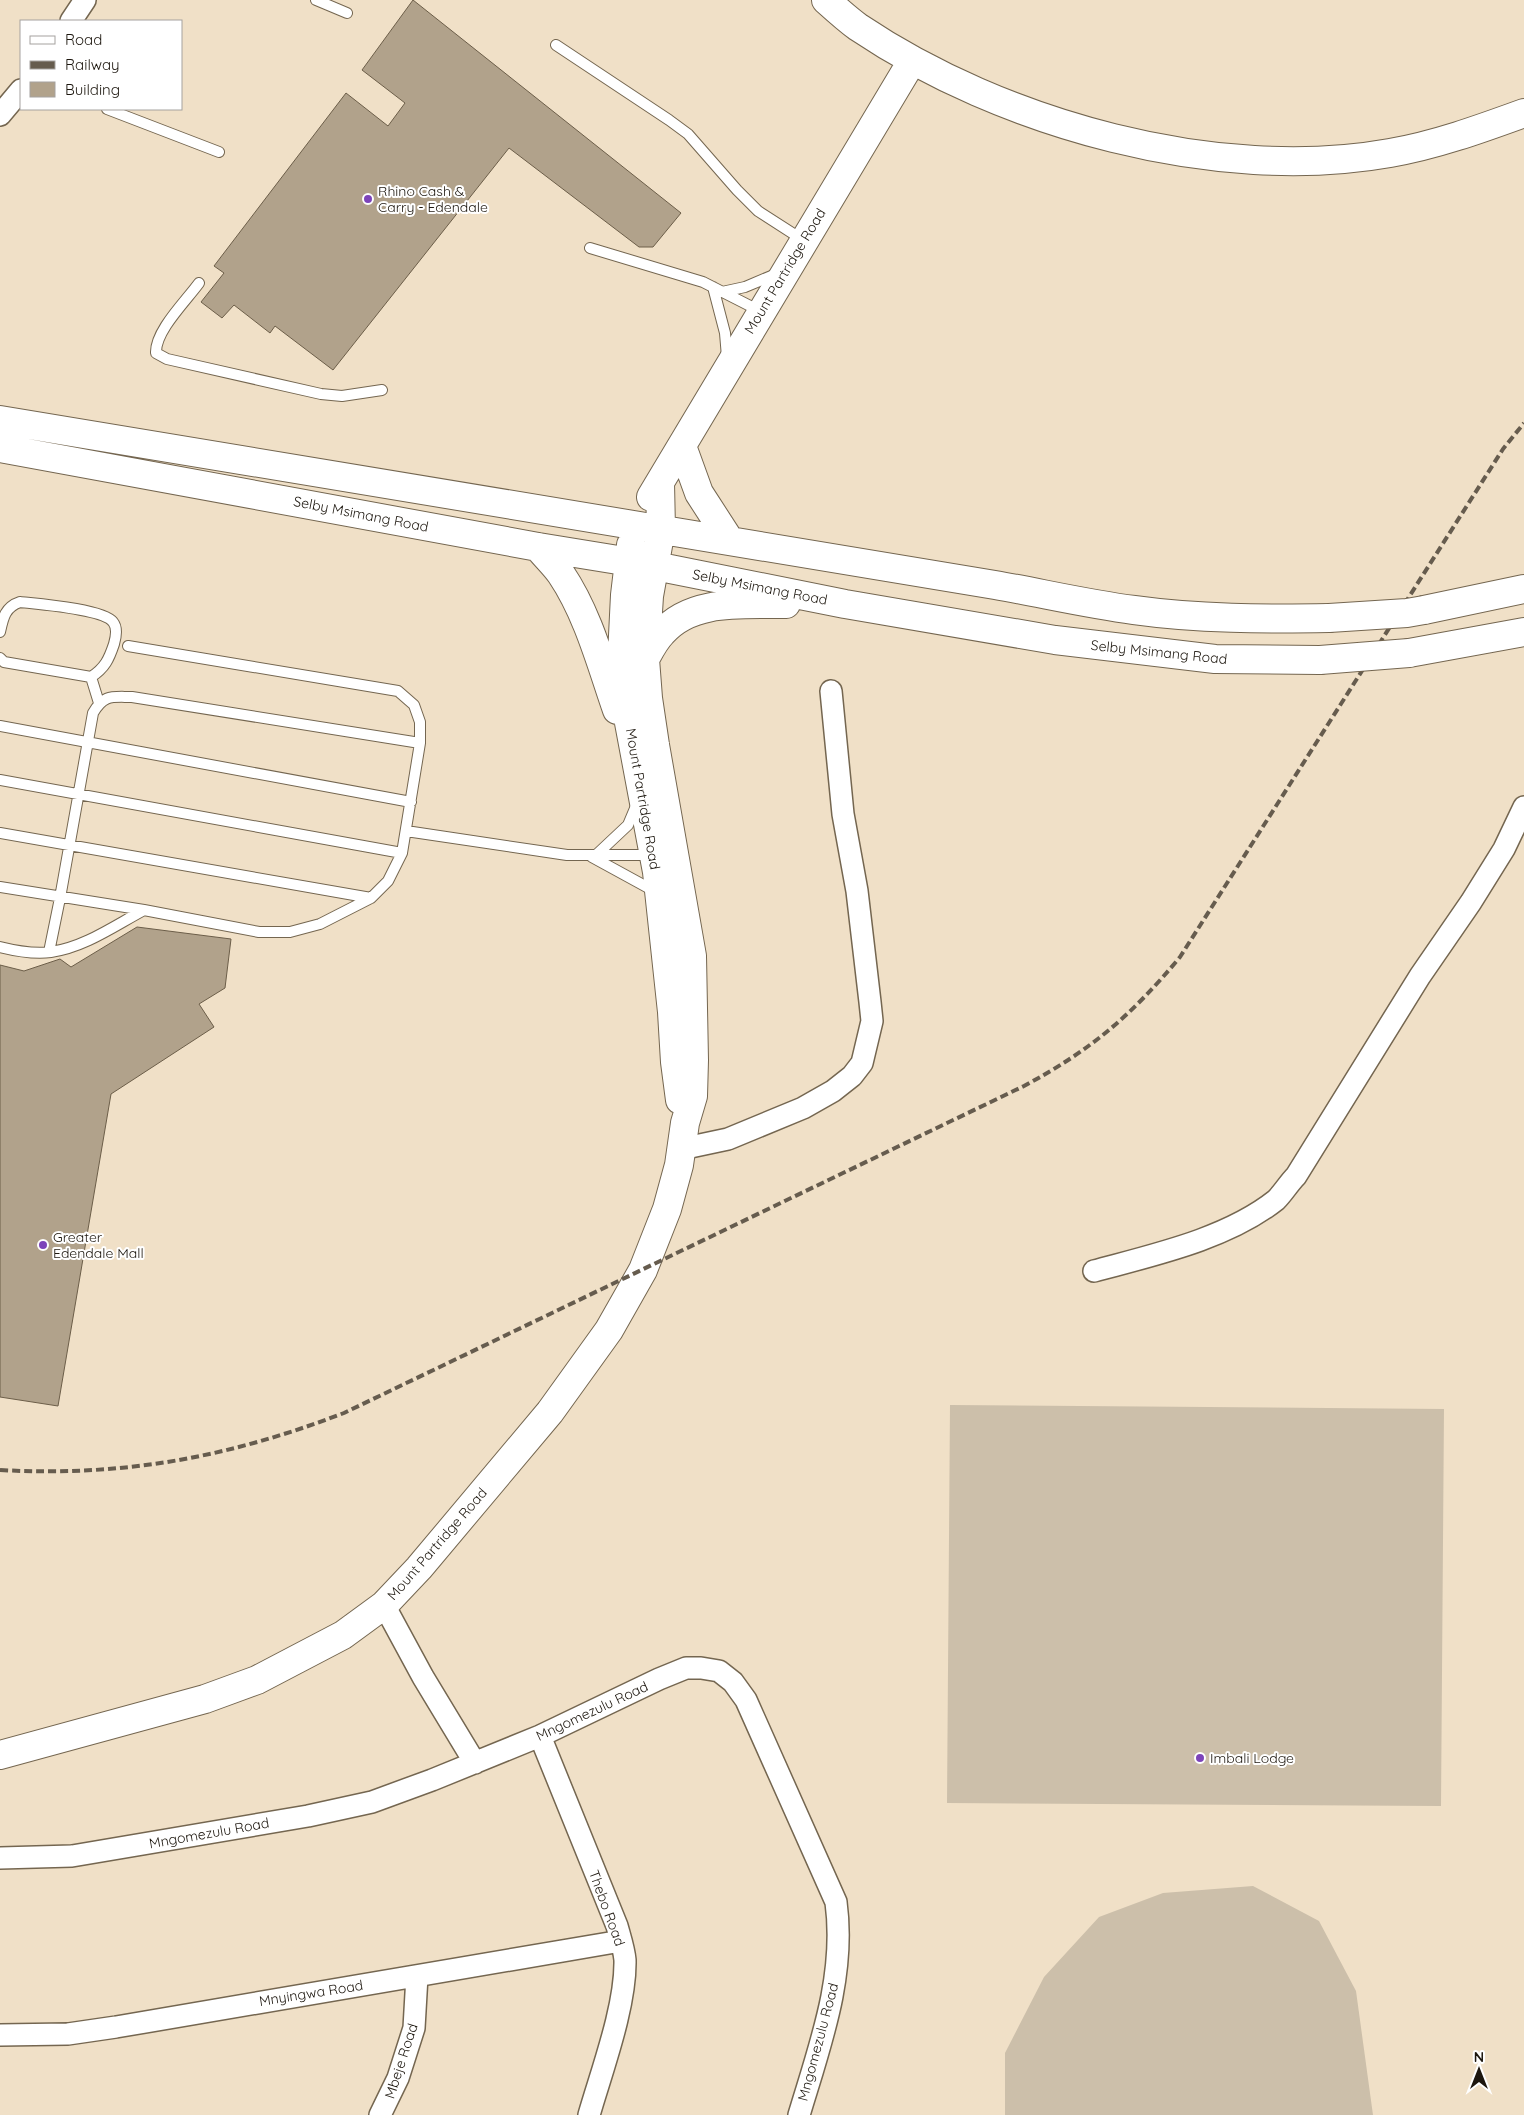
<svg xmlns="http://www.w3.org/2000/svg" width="1524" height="2115" font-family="Quicksand,sans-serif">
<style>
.pitch{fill:#ccbfaa}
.building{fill:#b1a28b;stroke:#6c5e49}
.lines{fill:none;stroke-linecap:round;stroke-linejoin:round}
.lane-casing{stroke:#746650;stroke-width:12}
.street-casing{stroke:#746650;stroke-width:24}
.secondary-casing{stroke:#746650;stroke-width:30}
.lane{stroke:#fff;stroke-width:10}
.street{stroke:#fff;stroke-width:21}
.secondary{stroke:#fff;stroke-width:28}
.rail{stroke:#665c4e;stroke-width:4;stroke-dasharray:8 4;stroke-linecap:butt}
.secondary-bridge-casing{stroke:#746650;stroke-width:30;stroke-linecap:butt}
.secondary-bridge{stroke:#fff;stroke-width:28}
.poi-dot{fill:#7d44ba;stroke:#fff;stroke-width:2}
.labels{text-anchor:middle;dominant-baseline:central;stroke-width:4;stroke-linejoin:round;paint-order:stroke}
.poi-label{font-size:14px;fill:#1d170f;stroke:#fff;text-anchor:start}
.street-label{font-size:14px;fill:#1d170f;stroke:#fff}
</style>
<rect width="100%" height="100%" fill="#f0e0c7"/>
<path class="pitch" d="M 950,1405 L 1444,1409 L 1441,1806 L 947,1803 Z
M 1253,1886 L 1319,1921 L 1356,1991 L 1373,2115 L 1005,2115 L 1005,2053 L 1044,1977 L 1099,1917 L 1163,1893 Z"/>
<path class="building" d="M 413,0 L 681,213 L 653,247 L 639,247 L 509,148 L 333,370 L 275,326 L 270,333 L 234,305 L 222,318 L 201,302 L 224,273 L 214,266 L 346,93 L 388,126 L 405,103 L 362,70 Z
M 137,927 L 231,939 L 225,988 L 199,1004 L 214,1027 L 111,1094 L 58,1406 L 0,1397 L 0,965 L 24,971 L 60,959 L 71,967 Z"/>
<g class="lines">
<g class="lane-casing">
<path id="lane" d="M 316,0 L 347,13
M 556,45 L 669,120 L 688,134 L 737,190 L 758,211 L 803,240
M 107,109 L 219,152
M 590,248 L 703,282 L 760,311
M 199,283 C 186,301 155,331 156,353 L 167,359 L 321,394 L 342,396 L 382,390
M 713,287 L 725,333 L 727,357
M 722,292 L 745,287 L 776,274
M 0,632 C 3,618 5,607 20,602 C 38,604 103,609 113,622 C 118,628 116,637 114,644 C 109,659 105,668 91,677 L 4,662 L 0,658
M 91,677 L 99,703
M 0,726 L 411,802
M 0,780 L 402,853
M 406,831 L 567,855 L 652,855
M 0,833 L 371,898
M 595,856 L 628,825 L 636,806
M 592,857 L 656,892
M 0,887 L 144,910 L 259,932 L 290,932 L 320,924 L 371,898 L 388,881 L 402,853 L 420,743 L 420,722 L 414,705 L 398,691 L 128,646
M 0,947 C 16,951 35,954 51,952 C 85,947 114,926 144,910
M 49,952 L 60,898 L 93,713 C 104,694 112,697 132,697 L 420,743"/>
</g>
<g class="street-casing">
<path id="street" d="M 71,21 L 85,0
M 0,115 L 21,90
M 681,1149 L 728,1139 L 803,1108 L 833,1091 L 852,1076 L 862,1063 L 872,1021 L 870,1002 L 857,891 L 843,814 L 831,691
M 1094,1271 C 1153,1255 1227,1239 1276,1200 C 1283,1193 1289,1183 1296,1176 L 1420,976 L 1471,902 L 1504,849 L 1524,807
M 384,1605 L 423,1677 L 475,1763
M 540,1736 L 617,1926 C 620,1937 624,1949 625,1960 C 626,2006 602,2070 589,2115
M 0,1858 L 72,1856 L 308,1816 L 372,1802 L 432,1780 L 540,1736 L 659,1679 L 686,1668 L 701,1668 L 719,1671 L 733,1682 L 746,1700 L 836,1902 C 846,1976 820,2045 799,2115
M 0,2035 L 68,2034 L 116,2027 L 621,1941
M 380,2115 L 398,2078 L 414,2028 L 417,1976"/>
</g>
<g class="secondary-casing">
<path id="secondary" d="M 826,0 C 836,9 847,19 858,27 C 1002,124 1217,184 1390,153 C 1436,145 1480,129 1524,113
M 0,420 L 995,585 C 1041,593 1087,604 1134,610 C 1198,619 1265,619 1329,618
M 682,446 L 699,493 L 730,541
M 0,448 L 538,547 L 655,566 L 845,604 L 1055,640 L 1215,659 L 1320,660
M 651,497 L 912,61
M 631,545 L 625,595 L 622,656 L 627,712 L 657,872 L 672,1012 L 675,1062 L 680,1100
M 538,547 C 545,556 554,564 561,574 C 588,614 601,664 617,710
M 1424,610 L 1524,589
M 1409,653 L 1524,632
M 645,659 C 650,650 655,640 662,633 C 692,598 745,605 786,604
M 0,1755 L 205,1699 L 257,1680 L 343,1635 L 384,1605 L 419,1568 L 550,1412 L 609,1330 L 643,1270 L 667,1209 L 679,1165 L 685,1123 L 693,1096 L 694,1060 L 692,956 L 655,745 L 648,698 L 645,659 L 649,596 L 661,529 L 660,483"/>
</g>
<use href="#lane" class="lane"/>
<use href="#street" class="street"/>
<use href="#secondary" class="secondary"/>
<path class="rail" d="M 0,1470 C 124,1477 229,1457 344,1413 L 1024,1086 C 1091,1050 1131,1016 1180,957 L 1503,449 L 1524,423"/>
<g class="secondary-bridge-casing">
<path id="secondary-bridge" d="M 1329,618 L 1407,613 L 1424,610
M 1320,660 L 1409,653"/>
</g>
<use href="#secondary-bridge" class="secondary-bridge"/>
</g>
<g class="poi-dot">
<circle cx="368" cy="199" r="5"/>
<circle cx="43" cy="1245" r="5"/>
<circle cx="1200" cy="1758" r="5"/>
</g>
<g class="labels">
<g class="poi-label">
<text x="378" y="191">Rhino Cash &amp;<tspan x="378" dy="16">Carry - Edendale</tspan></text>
<text x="53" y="1237">Greater<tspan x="53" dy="16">Edendale Mall</tspan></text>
<text x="1210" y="1758">Imbali Lodge</text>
</g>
<g class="street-label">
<text transform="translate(785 271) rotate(-59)">Mount Partridge Road</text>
<text transform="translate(361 514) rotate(11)">Selby Msimang Road</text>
<text transform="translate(760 587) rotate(11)">Selby Msimang Road</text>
<text transform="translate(1159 652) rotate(6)">Selby Msimang Road</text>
<text transform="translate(643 799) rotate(80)">Mount Partridge Road</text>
<text transform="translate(437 1544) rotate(-49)">Mount Partridge Road</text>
<text transform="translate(592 1711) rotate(-25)">Mngomezulu Road</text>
<text transform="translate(209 1833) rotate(-10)">Mngomezulu Road</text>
<text transform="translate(607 1908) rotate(70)">Thebo Road</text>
<text transform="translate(311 1993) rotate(-9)">Mnyingwa Road</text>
<text transform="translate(818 2042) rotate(-75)">Mngomezulu Road</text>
<text transform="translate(401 2061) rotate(-72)">Mbeje Road</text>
</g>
</g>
<rect x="20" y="20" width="162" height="90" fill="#ffffff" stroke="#a5a29f"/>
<rect x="30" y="36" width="25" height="8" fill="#ffffff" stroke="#a5a29f"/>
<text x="65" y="45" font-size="15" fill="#1d170f">Road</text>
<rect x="30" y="61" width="25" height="8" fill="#665c4e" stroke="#a5a29f"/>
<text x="65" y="70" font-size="15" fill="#1d170f">Railway</text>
<rect x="30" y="82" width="25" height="15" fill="#b1a28b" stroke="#a5a29f"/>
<text x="65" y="95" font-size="15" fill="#1d170f">Building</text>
<g transform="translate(1479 2070)" stroke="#ffffff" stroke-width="4" paint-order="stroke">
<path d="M0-4L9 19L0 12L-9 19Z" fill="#1d170f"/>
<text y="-8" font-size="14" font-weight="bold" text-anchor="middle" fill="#1d170f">N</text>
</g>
</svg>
